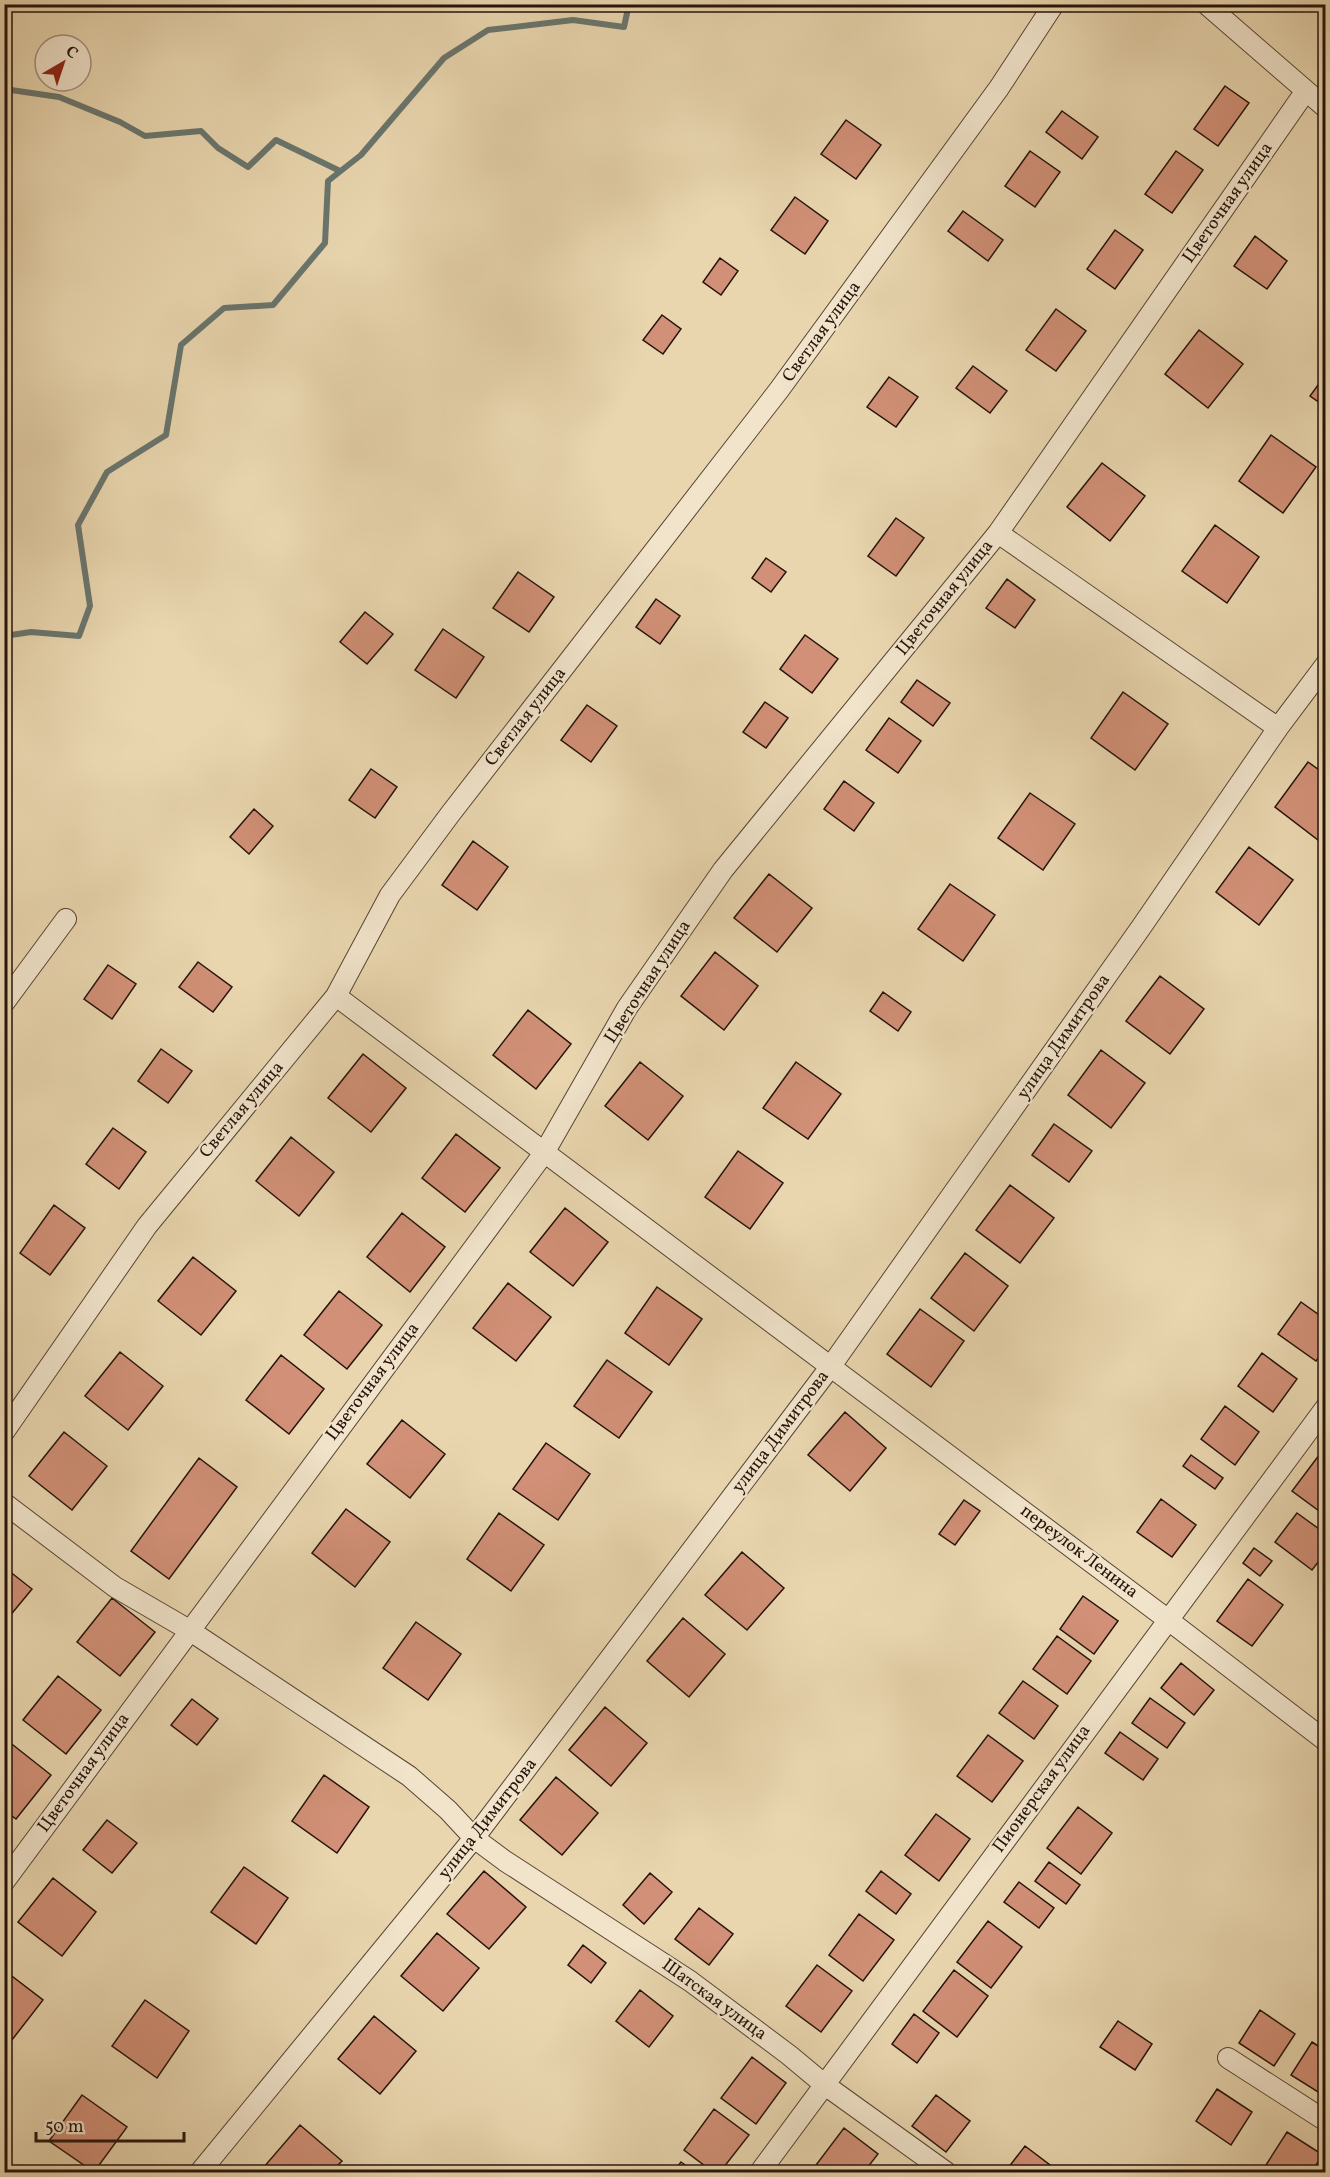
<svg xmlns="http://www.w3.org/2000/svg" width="1330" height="2177" font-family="Vollkorn,serif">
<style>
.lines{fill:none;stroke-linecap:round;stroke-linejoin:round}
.stream{stroke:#6a766e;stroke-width:6}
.building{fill:#d19077;stroke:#26130a;stroke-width:1.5}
.street-casing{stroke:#574433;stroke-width:22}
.street{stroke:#f1e4cb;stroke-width:20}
.labels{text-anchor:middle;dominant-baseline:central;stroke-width:4.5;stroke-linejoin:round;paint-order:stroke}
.street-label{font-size:18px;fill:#26130a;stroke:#f1e4cb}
</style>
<rect width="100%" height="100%" fill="#e9d6af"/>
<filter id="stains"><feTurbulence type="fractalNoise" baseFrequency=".00333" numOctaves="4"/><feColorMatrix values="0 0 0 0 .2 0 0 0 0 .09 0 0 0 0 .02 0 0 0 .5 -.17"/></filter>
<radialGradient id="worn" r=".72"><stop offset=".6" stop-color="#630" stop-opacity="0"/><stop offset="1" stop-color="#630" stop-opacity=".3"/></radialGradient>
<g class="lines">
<path class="stream" d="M 4,89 L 59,97 L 120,122 L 145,136 L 201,131 L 218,148 L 248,167 L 276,140 L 340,171
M 4,636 L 31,632 L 79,636 L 90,606 L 78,525 L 107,472 L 166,435 L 181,345 L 224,308 L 273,305 L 325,243 L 328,181 L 361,155 L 444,58 L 488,30 L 573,20 L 624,27 L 629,4"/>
</g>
<path class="building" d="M 1225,86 L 1249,103 L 1218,146 L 1194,129 Z
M 1062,111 L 1098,137 L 1082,159 L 1046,132 Z
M 846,120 L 881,145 L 856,179 L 821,154 Z
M 1030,151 L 1060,172 L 1035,207 L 1005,186 Z
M 1176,151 L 1203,170 L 1172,213 L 1145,194 Z
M 795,197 L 828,221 L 805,254 L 771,230 Z
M 963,211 L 1003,240 L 988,261 L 948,231 Z
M 1115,230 L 1143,250 L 1115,289 L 1087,269 Z
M 1255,236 L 1287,261 L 1267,289 L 1234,266 Z
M 720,258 L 738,271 L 721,295 L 703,282 Z
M 1056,309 L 1086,331 L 1056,371 L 1026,350 Z
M 662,315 L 681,329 L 663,354 L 643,340 Z
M 1199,330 L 1243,364 L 1208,408 L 1165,374 Z
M 973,366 L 1007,391 L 990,413 L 956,388 Z
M 1326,374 L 1326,407 L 1310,396 Z
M 889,377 L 918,397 L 896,427 L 867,407 Z
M 1271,435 L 1316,467 L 1283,513 L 1239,481 Z
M 1102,463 L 1145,496 L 1110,541 L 1067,507 Z
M 896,518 L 924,538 L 896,576 L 868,556 Z
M 1215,525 L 1259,557 L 1227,603 L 1182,571 Z
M 766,558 L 786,572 L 771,592 L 752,578 Z
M 518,572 L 554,597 L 529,632 L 493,608 Z
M 1007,579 L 1035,600 L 1015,628 L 986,608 Z
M 656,599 L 680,616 L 660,644 L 636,627 Z
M 365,612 L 393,634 L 367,664 L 340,642 Z
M 443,629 L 484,657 L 456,698 L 415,670 Z
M 805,635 L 838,659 L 812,693 L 780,669 Z
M 917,680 L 950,703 L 933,726 L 901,702 Z
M 1123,692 L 1168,724 L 1135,770 L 1091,738 Z
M 765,702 L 788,718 L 766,748 L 743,732 Z
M 587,705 L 617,726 L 591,762 L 561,740 Z
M 889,718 L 921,741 L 898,773 L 866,750 Z
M 1308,762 L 1326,775 L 1326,831 L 1318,840 L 1275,807 Z
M 371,769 L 397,787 L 375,818 L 349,800 Z
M 844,781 L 874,803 L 854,831 L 824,809 Z
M 1030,793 L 1075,824 L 1043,870 L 998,838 Z
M 254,809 L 273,826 L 249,854 L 230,837 Z
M 473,841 L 508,867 L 477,910 L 442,885 Z
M 1249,847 L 1293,880 L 1259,925 L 1216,892 Z
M 769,874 L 812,908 L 777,952 L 734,918 Z
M 950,884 L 995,915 L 963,961 L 918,929 Z
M 715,952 L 758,986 L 724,1030 L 681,996 Z
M 198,962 L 232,987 L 213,1012 L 179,987 Z
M 108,965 L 136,984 L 112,1019 L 84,999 Z
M 1160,976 L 1204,1009 L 1170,1054 L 1126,1021 Z
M 883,992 L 911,1012 L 898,1031 L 870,1011 Z
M 528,1010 L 571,1044 L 536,1089 L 493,1055 Z
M 161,1049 L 192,1071 L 168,1103 L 138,1081 Z
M 1101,1050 L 1145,1083 L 1111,1128 L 1068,1095 Z
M 363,1054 L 406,1088 L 371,1132 L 328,1098 Z
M 640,1062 L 683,1096 L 648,1140 L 605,1106 Z
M 796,1062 L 841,1094 L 808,1139 L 763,1108 Z
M 1054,1124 L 1092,1151 L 1069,1182 L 1032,1155 Z
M 113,1128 L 146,1152 L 119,1189 L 86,1164 Z
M 456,1134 L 500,1168 L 465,1212 L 422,1178 Z
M 291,1137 L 334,1172 L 299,1216 L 256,1181 Z
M 738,1151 L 783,1183 L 750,1229 L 705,1197 Z
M 1010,1185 L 1054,1218 L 1020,1263 L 976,1230 Z
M 54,1205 L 85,1228 L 50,1275 L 20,1253 Z
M 565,1208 L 608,1242 L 573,1286 L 530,1252 Z
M 402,1213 L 445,1247 L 410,1292 L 367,1257 Z
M 965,1253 L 1008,1286 L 974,1331 L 931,1298 Z
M 193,1257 L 236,1291 L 201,1335 L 158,1301 Z
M 508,1283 L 551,1317 L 516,1361 L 473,1328 Z
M 657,1287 L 702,1319 L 669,1365 L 625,1333 Z
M 339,1291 L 382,1325 L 347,1369 L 304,1335 Z
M 1301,1302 L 1326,1320 L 1326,1348 L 1316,1361 L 1278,1334 Z
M 920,1309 L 964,1341 L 931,1387 L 887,1354 Z
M 120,1352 L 163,1386 L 128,1430 L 85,1396 Z
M 1262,1353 L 1297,1379 L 1273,1412 L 1238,1386 Z
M 281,1355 L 324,1389 L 289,1434 L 246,1400 Z
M 607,1360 L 652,1392 L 619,1438 L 574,1406 Z
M 1225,1406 L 1259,1432 L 1235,1465 L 1201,1439 Z
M 845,1412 L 886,1448 L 850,1491 L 808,1455 Z
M 402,1420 L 445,1454 L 410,1498 L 367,1464 Z
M 64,1432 L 107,1466 L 72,1510 L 29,1476 Z
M 546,1443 L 590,1474 L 558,1520 L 513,1489 Z
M 1323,1450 L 1326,1451 L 1326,1516 L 1292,1491 Z
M 1191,1455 L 1223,1478 L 1215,1489 L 1183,1466 Z
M 199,1458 L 237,1487 L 169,1579 L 131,1551 Z
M 1161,1499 L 1196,1525 L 1172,1557 L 1137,1532 Z
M 964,1500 L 980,1511 L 955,1545 L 939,1534 Z
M 346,1509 L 390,1542 L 355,1587 L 312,1553 Z
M 499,1513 L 544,1545 L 511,1591 L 467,1559 Z
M 1297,1513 L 1326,1534 L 1326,1552 L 1312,1570 L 1275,1542 Z
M 1254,1548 L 1272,1561 L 1260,1576 L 1243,1563 Z
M 742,1552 L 784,1588 L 747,1630 L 705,1595 Z
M 4,1567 L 32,1589 L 4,1623 Z
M 1248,1579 L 1283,1605 L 1252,1646 L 1217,1621 Z
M 1083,1596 L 1118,1621 L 1094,1654 L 1060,1629 Z
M 112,1598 L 155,1632 L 120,1676 L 77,1642 Z
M 683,1618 L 725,1654 L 689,1697 L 647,1661 Z
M 416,1622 L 461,1654 L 428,1700 L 383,1668 Z
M 1057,1636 L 1091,1661 L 1067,1694 L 1033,1669 Z
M 1181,1663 L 1214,1690 L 1194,1715 L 1161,1688 Z
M 58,1676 L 101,1710 L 66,1754 L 23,1720 Z
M 1023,1681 L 1058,1706 L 1034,1739 L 999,1713 Z
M 1150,1698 L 1185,1723 L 1167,1748 L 1132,1723 Z
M 192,1699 L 218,1719 L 197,1745 L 171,1725 Z
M 605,1707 L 647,1743 L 611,1786 L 569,1750 Z
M 1120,1732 L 1158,1759 L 1143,1780 L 1105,1753 Z
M 988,1735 L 1023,1761 L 992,1802 L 957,1776 Z
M 8,1741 L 51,1775 L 16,1819 L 4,1810 L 4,1745 Z
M 324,1775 L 369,1807 L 337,1853 L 292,1821 Z
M 556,1777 L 598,1813 L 562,1855 L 520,1820 Z
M 1078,1807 L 1112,1833 L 1081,1874 L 1047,1848 Z
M 936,1814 L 970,1839 L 939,1881 L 905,1855 Z
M 107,1820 L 137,1843 L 112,1873 L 83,1850 Z
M 1049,1862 L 1080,1885 L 1066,1904 L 1035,1881 Z
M 244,1867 L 288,1898 L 256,1944 L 211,1912 Z
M 484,1871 L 526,1907 L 489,1949 L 447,1914 Z
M 881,1871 L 911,1894 L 896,1914 L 866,1891 Z
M 650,1873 L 672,1892 L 644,1924 L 623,1905 Z
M 53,1878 L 96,1912 L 62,1956 L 18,1922 Z
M 1019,1882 L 1054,1908 L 1039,1928 L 1004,1902 Z
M 699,1908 L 733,1934 L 709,1965 L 675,1939 Z
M 859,1914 L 894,1940 L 863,1981 L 829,1955 Z
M 988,1921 L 1022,1947 L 991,1988 L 957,1962 Z
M 437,1933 L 479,1968 L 443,2011 L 401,1976 Z
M 583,1945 L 606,1963 L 591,1983 L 568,1965 Z
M 817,1965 L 852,1991 L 821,2032 L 786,2006 Z
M 4,1970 L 43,2000 L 8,2045 L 4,2042 Z
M 954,1970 L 988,1996 L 957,2037 L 923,2011 Z
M 640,1990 L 673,2016 L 649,2047 L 616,2021 Z
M 145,2000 L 189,2031 L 157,2078 L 112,2046 Z
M 1260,2010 L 1295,2034 L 1274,2066 L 1239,2043 Z
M 914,2014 L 939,2033 L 917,2063 L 892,2044 Z
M 374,2016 L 416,2051 L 380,2094 L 338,2059 Z
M 1118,2021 L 1152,2044 L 1135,2070 L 1100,2047 Z
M 1312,2042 L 1326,2051 L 1326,2097 L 1291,2075 Z
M 752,2057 L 786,2083 L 756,2124 L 721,2098 Z
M 1217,2089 L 1252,2112 L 1231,2145 L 1196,2121 Z
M 82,2095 L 127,2127 L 94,2172 L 49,2141 Z
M 936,2095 L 970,2121 L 946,2152 L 912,2126 Z
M 714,2109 L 749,2135 L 720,2172 L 713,2172 L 684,2150 Z
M 300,2125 L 342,2161 L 331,2172 L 269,2172 L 263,2168 Z
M 844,2128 L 878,2154 L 864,2172 L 818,2172 L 813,2169 Z
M 1287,2132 L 1323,2155 L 1311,2172 L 1278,2172 L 1266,2165 Z
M 1025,2146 L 1050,2165 L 1045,2172 L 1005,2172 Z
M 681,2162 L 695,2172 L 673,2172 Z"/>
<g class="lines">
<g class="street-casing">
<path id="street" d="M 1206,4 L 1326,108
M 998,533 L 1278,728
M 336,996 L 1167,1619 L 1326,1741
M 4,1003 L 66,919
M 4,1432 L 147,1226 L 336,996 L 390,895 L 451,813 L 779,390 L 999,88 L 1054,4
M 4,1503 L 115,1587 L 189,1630 L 409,1776 L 448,1810 L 474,1838 L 505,1861 L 690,1981 L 789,2055 L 825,2085 L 946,2172
M 4,1882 L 544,1153 L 627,1008 L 723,870 L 998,533 L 1305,92
M 1228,2058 L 1326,2121
M 200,2172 L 474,1838 L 831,1366 L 1142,926 L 1278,728 L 1326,664
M 760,2172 L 1326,1407"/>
</g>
<use href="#street" class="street"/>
</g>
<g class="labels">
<g class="street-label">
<text transform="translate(1228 203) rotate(-55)">Цветочная улица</text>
<text transform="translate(822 332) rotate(-54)">Светлая улица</text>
<text transform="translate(945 598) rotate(-51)">Цветочная улица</text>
<text transform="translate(526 717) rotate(-52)">Светлая улица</text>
<text transform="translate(648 982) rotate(-57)">Цветочная улица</text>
<text transform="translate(1064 1037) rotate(-55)">улица Димитрова</text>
<text transform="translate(242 1110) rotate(-50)">Светлая улица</text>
<text transform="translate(373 1382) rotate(-53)">Цветочная улица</text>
<text transform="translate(781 1432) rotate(-53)">улица Димитрова</text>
<text transform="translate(1079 1552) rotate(37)">переулок Ленина</text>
<text transform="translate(84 1773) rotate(-54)">Цветочная улица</text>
<text transform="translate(1042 1789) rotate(-54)">Пионерская улица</text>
<text transform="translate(488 1819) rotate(-52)">улица Димитрова</text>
<text transform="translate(714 2000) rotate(36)">Шатская улица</text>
</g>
</g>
<rect width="1330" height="2177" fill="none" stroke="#e9d6af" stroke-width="24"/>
<rect x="6" y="6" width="1318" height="2165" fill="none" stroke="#26130a" stroke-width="3"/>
<rect x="12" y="12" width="1306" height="2153" fill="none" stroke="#26130a" stroke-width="1.5"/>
<g transform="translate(63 63) rotate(39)"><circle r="28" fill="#f1e4cb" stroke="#a0907e" stroke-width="1.5"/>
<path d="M0-4.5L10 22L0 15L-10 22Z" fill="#8f2418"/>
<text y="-9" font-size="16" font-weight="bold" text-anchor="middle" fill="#26130a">С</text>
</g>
<path d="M36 2132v9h148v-9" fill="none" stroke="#26130a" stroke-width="3"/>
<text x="45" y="2132" font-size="18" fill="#26130a" stroke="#f1e4cb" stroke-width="4.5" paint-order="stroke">50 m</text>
<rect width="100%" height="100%" filter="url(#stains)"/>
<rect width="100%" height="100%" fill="url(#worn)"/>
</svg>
